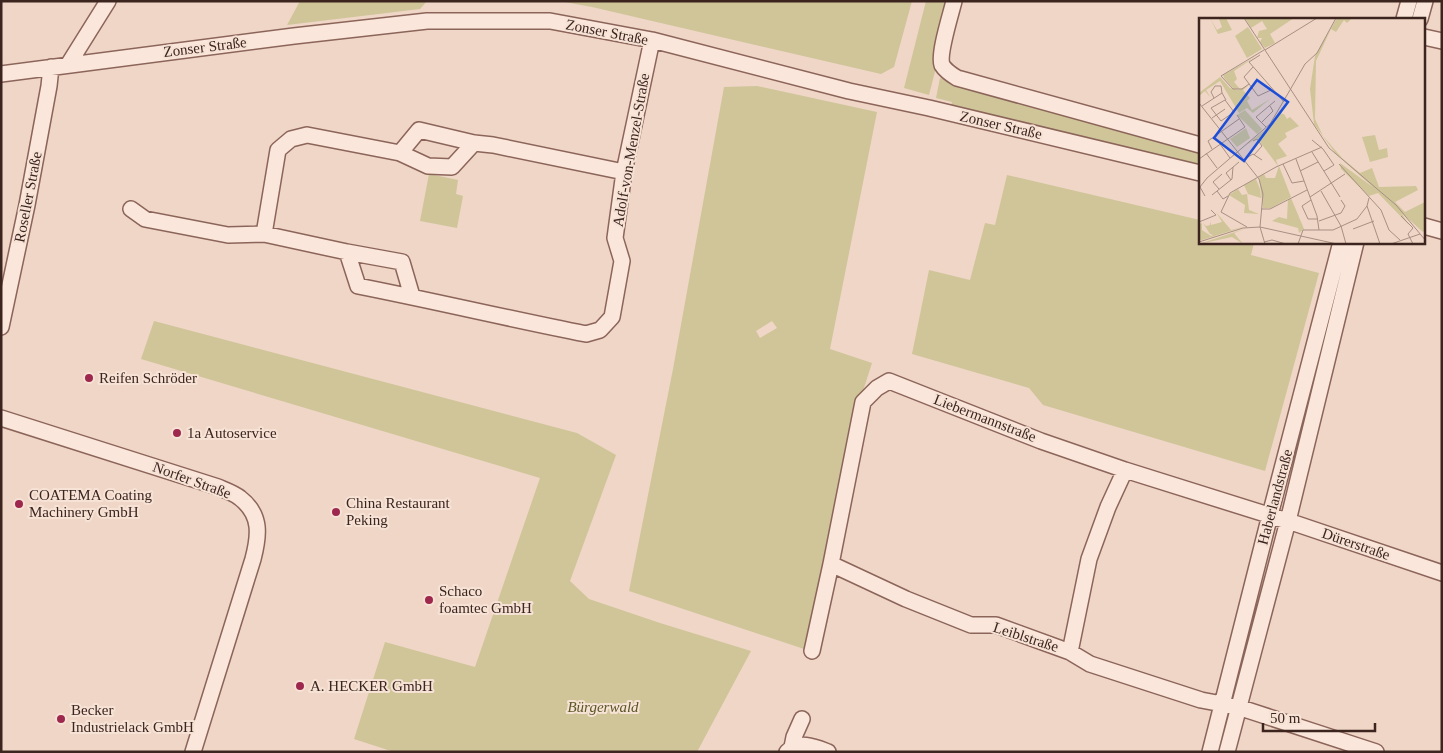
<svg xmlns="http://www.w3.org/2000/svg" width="1443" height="753" font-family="'Times New Roman',serif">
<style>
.green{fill:#cfc599;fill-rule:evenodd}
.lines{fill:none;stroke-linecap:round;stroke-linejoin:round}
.minor-casing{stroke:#8c655a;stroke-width:18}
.minor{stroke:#fae6da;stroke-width:15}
.poi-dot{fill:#9e284d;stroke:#f7e3d6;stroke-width:2}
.labels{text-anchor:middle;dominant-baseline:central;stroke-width:4;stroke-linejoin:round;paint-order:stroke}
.street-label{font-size:15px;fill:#3c241f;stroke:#f7e3d6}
.poi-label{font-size:15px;fill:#3c241f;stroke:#f7e3d6;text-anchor:start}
.park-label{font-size:15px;font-style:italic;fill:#595625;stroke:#f7e3d6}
.inset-road{fill:none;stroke:#a88f83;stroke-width:1}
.view{fill:#1d4ed8;fill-opacity:0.15;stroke:#1d4ed8;stroke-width:2.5}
.inset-edge{fill:none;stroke:#3c241f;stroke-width:2.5}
</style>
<rect width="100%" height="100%" fill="#f0d6c6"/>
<path class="green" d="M 300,1 L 427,1 L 420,9 L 287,25 Z
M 559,1 L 912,1 L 894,67 L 881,74 L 592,7 Z
M 926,1 L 953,1 L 929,95 L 904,88 Z
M 940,78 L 1200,152 L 1200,164 L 1194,166 L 950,107 L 952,102 L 936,98 Z
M 757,86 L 877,112 L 830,349 L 872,363 L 852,425 L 807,650 L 629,591 L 673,369 L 724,87 ZM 772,321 L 777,328 L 760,338 L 756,331 Z
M 429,174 L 458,180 L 456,194 L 463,196 L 457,228 L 420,221 Z
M 1007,175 L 1200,220 L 1200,242 L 1254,243 L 1251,255 L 1319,273 L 1265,471 L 1043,405 L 1029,388 L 912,354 L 929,270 L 970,280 L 985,223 L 995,225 Z
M 154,321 L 577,433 L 616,455 L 570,581 L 589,599 L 660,623 L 751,651 L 697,752 L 394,752 L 354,739 L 385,642 L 475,667 L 540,478 L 141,359 Z"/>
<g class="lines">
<g class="minor-casing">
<path id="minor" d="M 954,1 C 951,14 938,54 942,65 C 945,70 952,75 957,78 L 1200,145
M 1404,19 L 1409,1
M 1420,19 L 1425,1
M 1424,37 L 1442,41
M 68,65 L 108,1
M 1,74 L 294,36 L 427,21 L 550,21 L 652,40 L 849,91 L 929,108 L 1200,173
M 400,153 L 428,166 L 452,167 L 474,143
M 131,209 L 145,219 L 228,235 L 264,234 L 347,252 L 358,286 C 434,301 510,319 586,334 L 600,330 L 612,317 L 622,261 L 615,238 L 624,172 L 652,40
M 1424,226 L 1442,231
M 264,234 L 278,150 L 291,139 L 307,135 L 400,153 L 419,130 L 474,143 L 493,145 L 624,172
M 347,252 L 402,262 L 412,296
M 1,327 L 27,205 L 49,86 L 51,67
M 1,418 L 218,487 C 225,490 234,493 240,498 C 262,515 259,536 253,559 L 193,752
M 831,564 L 906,599 L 971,625 L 996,625 L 1070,652 L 1090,664 L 1201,700 L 1238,707 L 1376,752
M 812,651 L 831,564 L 863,402 L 877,388 L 889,381 L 1041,441 L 1125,470 L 1297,524 L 1442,573
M 1070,652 L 1089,559 L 1108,507 L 1125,470
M 792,747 L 794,737 L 802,719
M 787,752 C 799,740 815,747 828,752
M 1210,752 L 1270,515 L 1341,242
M 1227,752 L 1288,521 L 1356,242"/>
</g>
<use href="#minor" class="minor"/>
</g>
<g class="poi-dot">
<circle cx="89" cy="378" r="5"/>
<circle cx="177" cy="433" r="5"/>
<circle cx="19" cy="504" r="5"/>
<circle cx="336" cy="512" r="5"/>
<circle cx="429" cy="600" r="5"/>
<circle cx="300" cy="686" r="5"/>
<circle cx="61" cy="719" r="5"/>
</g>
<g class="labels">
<g class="street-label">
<text transform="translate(607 32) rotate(11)">Zonser Straße</text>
<text transform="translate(205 47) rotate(-7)">Zonser Straße</text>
<text transform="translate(1001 125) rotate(13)">Zonser Straße</text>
<text transform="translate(631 150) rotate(-80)">Adolf-von-Menzel-Straße</text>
<text transform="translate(28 197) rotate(-79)">Roseller Straße</text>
<text transform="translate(985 418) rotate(21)">Liebermannstraße</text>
<text transform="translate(192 480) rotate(20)">Norfer Straße</text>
<text transform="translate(1275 497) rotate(-75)">Haberlandstraße</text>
<text transform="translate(1356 544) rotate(19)">Dürerstraße</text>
<text transform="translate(1026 637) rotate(18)">Leiblstraße</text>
</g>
<g class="poi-label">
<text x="99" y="378">Reifen Schröder</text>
<text x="187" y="433">1a Autoservice</text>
<text x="29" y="495">COATEMA Coating<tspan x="29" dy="17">Machinery GmbH</tspan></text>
<text x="346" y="503">China Restaurant<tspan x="346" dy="17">Peking</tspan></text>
<text x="439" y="591">Schaco<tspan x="439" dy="17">foamtec GmbH</tspan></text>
<text x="310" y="686">A. HECKER GmbH</text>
<text x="71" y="710">Becker<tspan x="71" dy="17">Industrielack GmbH</tspan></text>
</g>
<g class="park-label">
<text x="603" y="707">Bürgerwald</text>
</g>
</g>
<g transform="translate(1199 18)">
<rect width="226" height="226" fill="#f0d6c6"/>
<path d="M 11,0 L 18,12 L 23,9 L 20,1 L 27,0 L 33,12 L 19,16 ZM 46,0 L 95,0 L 71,16 L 76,25 L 66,30 L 61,24 L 63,20 L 58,20 L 60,13 L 68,11 L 63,3 L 52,10 ZM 138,0 L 153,0 L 148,5 L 145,2 L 137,14 L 132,11 L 117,43 L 116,101 L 124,118 L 143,140 L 161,155 L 173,150 L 180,169 L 217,168 L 219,172 L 196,184 L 206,194 L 226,184 L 226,212 L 224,214 L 137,136 L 115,106 L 111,71 L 116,38 ZM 49,9 L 63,31 L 48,40 L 36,18 ZM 56,39 L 35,53 L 38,61 L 35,64 L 41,71 L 35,71 L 25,60 L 24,57 ZM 21,59 L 31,70 L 39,72 L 50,67 L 44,72 L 51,80 L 48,83 L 53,92 L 71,81 L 54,95 L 48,90 L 40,95 L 21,63 L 7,72 L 12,80 L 6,73 L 0,78 L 0,75 ZM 46,92 L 63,111 L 58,116 L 38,97 ZM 79,95 L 85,96 L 88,101 L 91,99 L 100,108 L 86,115 L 88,119 L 79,126 L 88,138 L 77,142 L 79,148 L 58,120 L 46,128 L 77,103 ZM 47,110 L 51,120 L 38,129 L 31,121 ZM 176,117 L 180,132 L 188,130 L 189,139 L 171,144 L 163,119 ZM 141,145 L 186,178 L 202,194 L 210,207 L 179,175 L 170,178 L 142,151 ZM 80,148 L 92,179 L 72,190 L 64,190 L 60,159 L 65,156 L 67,160 L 76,160 ZM 57,161 L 61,171 L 62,180 L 49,176 L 45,167 ZM 39,171 L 43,177 L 48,176 L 50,192 L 60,196 L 45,195 L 46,187 L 30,177 ZM 92,180 L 105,211 L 100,215 L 99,210 L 73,203 L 80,199 L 88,201 L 89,181 ZM 17,194 L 32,212 L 47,208 L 0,223 L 0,206 L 3,205 L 3,212 L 12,218 L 14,217 L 11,216 L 4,205 L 7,208 L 11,207 L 11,203 L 12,207 L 23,204 ZM 48,210 L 35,215 L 44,226 L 33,219 L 0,226 Z" fill="#cfc599"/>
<path class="inset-road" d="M 45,0 L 130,130 L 197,187 L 227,223M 66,32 L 118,0M 61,37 L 50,44 L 85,84M 54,49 L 45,59 L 59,78 L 72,72M 22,58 L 34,71 L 43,71 L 50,66M 22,58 L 65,32M 91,72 L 106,46 L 118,35 L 137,0M 15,80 L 12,74 L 16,68 L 22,68 L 23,75M 26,82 L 35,94 L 22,103 L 12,90 ZM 0,85 L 60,161 L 64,176 L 61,209M 3,88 L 23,75 L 27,82M 13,100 L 26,91M 63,104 L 74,93 L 71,88M 67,109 L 57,99 L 76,83M 113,122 L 124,131 L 135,147 L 125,153M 54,123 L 58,121 L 63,128 L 55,137M 21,126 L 31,140M 13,131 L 9,123 L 40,101M 113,134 L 141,179M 7,135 L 18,150M 0,141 L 46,109 L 38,97M 46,141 L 54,136 L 63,142M 97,141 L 118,198 L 120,212M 84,146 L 93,165 L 105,163M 140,146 L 182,192 L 190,212 L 201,222M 101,153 L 119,144M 32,162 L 27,155 L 40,144M 20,171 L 14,164 L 23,156M 18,173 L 24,181 L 29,178M 122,173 L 142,208 L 147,226M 13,177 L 33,161 L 34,149M 6,178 L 1,169 L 8,160 L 71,106 L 91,72M 111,179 L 146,156M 170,180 L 168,188 L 181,226M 112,182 L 103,188 L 109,201 L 119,201M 62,191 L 71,191 L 108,172M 202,198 L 214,210 L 209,216 L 214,226M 120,203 L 142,195 L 146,188 L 142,182M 0,204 L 17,197 L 12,192M 48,209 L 22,194 L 31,175 L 77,149 L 123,129M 61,209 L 66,226M 154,211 L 175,203M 0,224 L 44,210 L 61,209 L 138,226M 65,224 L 73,222 L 87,226M 99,226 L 104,212 L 134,212 L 158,201 L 168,188M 192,226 L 221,216"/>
<path class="view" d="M 58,62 L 89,84 L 45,143 L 15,120 Z"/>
<rect width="226" height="226" class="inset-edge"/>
</g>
<rect width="1443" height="753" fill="none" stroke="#3c241f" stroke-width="5"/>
<path d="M1263 723v8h112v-8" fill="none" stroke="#3c241f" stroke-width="2.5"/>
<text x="1270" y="723" font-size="15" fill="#3c241f" stroke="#f7e3d6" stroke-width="4" paint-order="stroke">50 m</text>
</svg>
